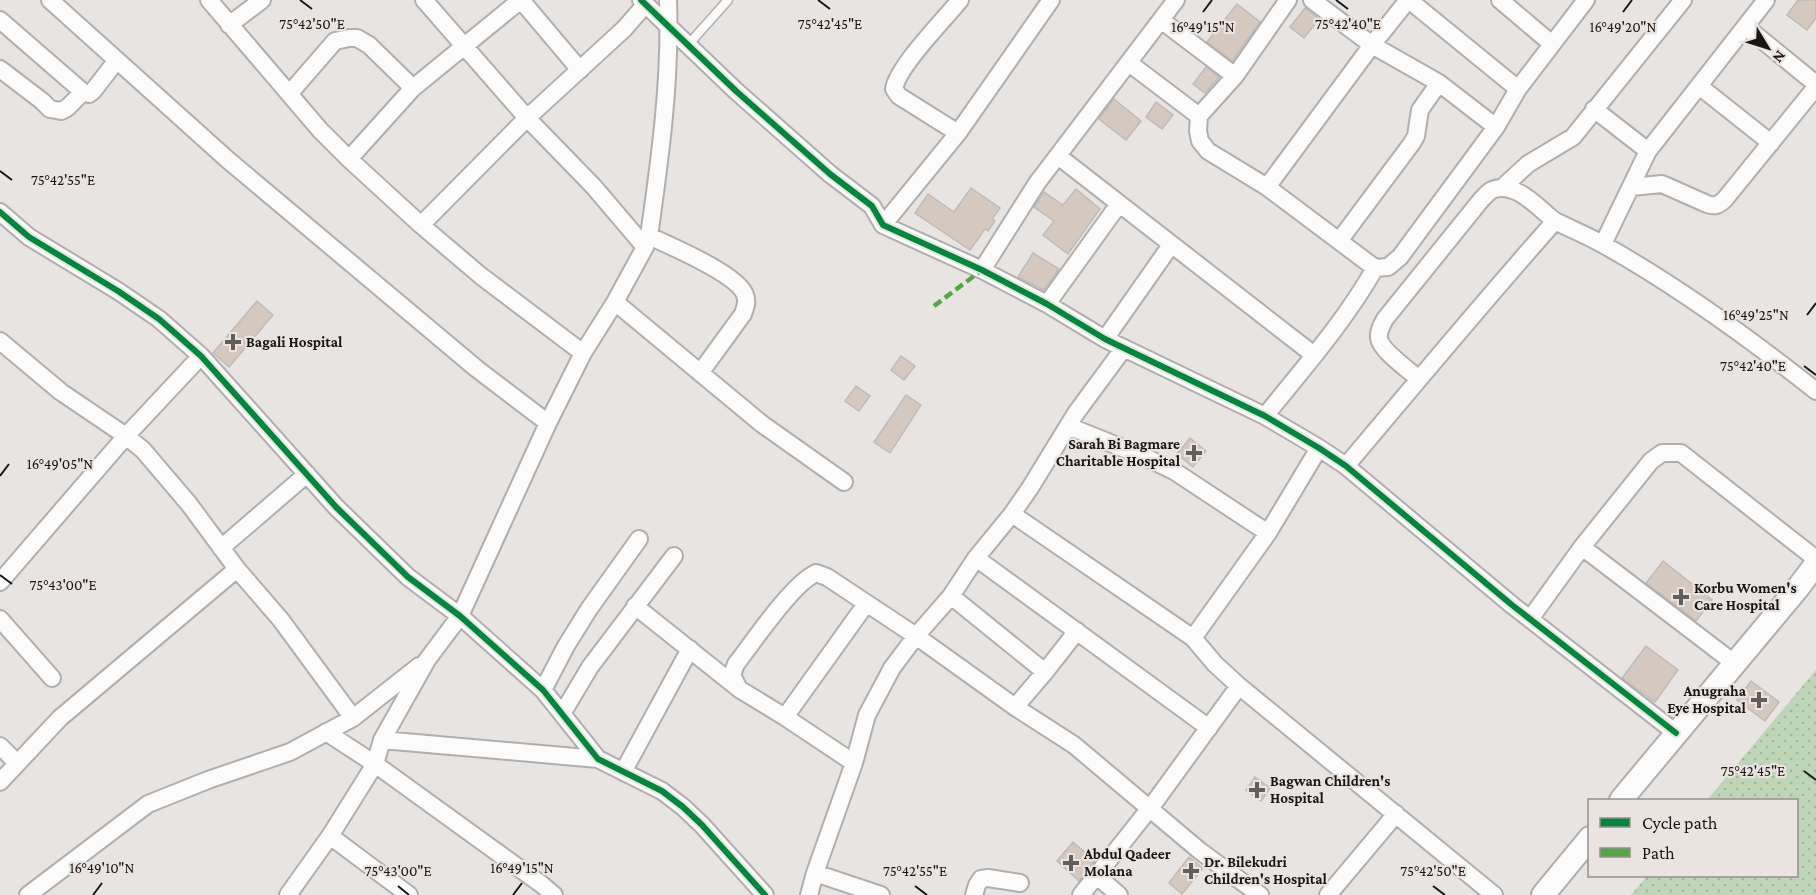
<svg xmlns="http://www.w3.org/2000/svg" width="1816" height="895" font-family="'Crimson Pro',serif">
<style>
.park{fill:url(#park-dots)}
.building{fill:#d5c8bf;stroke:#bebcba;stroke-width:1.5}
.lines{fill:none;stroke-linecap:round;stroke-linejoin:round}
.lane-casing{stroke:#b1afad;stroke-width:11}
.street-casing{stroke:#b1afad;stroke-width:20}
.secondary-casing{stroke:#b1afad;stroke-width:26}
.lane{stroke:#fbfbfb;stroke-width:8}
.street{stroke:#fbfbfb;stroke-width:16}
.secondary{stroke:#fbfbfb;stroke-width:22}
.quiet{stroke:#52a942;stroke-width:4.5;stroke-dasharray:9 4.5;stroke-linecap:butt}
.cycleway-casing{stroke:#eae3df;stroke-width:10}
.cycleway{stroke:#00873e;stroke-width:6}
.ticks{fill:none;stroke:#191715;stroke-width:2}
.poi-dot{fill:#615f5d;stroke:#eae3df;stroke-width:2}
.labels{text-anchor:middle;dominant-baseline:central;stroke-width:4.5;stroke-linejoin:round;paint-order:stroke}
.poi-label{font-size:15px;font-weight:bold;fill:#191715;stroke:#eae3df;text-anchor:start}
.ticks-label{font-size:15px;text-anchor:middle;fill:#191715;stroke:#eae3df;stroke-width:4.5;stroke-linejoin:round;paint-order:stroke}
</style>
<defs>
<pattern id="park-dots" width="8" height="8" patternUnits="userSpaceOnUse" patternTransform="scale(1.5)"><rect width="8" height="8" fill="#bed6b7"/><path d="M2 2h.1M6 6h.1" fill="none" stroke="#a3b79c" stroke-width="1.8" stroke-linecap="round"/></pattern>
</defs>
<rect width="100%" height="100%" fill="#e7e4e2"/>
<path class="park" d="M 1816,670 L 1816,895 L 1631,895 L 1647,876 L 1796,876 L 1796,800 L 1707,800 Z"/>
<path class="building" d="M 1798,0 L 1816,0 L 1816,18 L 1807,30 L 1787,15 Z
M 1237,4 L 1260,22 L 1232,61 L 1207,42 Z
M 1305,8 L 1319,19 L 1304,38 L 1290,27 Z
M 1206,67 L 1219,77 L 1205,93 L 1193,84 Z
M 1114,99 L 1141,121 L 1126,140 L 1099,119 Z
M 1156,102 L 1173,115 L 1162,129 L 1146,117 Z
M 971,188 L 1000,208 L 992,219 L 995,221 L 988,231 L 985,229 L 970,250 L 915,213 L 928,194 L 954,212 Z
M 1076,189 L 1100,209 L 1068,254 L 1043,235 L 1054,221 L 1034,207 L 1044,192 L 1063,205 Z
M 1033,253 L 1059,269 L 1044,290 L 1018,277 Z
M 257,301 L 273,315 L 229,367 L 213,353 Z
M 901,356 L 915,366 L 904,380 L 891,370 Z
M 856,386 L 870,396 L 859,411 L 845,401 Z
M 906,395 L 921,405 L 890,453 L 874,442 Z
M 1190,438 L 1206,451 L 1193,467 L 1177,454 Z
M 1663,561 L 1712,600 L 1696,621 L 1646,583 Z
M 1646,646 L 1678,670 L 1655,702 L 1622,678 Z
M 1751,681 L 1779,702 L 1765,721 L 1737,700 Z
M 1255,777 L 1270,788 L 1261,801 L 1246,790 Z
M 1073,842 L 1095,861 L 1079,881 L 1057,861 Z
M 1189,857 L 1203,868 L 1182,894 L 1169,883 Z"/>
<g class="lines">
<g class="lane-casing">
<path id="lane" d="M 688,45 L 728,0"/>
</g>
<g class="street-casing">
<path id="street" d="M 50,0 L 228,160 L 477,369 L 548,423
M 209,0 L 320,130 L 349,159 L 421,225 L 481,276 L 583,353
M 424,0 L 527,118 L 594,187 L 645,247
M 521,0 L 580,70
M 641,0 L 736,91 L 830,174 L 872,206 L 883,225 L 982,270 L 1047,304 L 1105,339 L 1265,416 L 1319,448 L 1346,466 L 1512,605 L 1676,733
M 1312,0 L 1372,45 L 1439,83 L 1496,127
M 1409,0 L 1518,89
M 1500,0 L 1552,44
M 0,20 L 83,92 L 89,94 L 93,91 L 117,60
M 1161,20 L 1235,76
M 229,25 L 262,0
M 1746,27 L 1816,84
M 1129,63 L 1199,116
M 0,69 L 42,101 L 50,109 L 61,111 L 67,108 L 83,92
M 1699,86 L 1771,143
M 289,94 L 335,41 L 349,38 L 357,38 L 369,45 L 413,88
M 1594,109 L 1648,151
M 958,133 L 899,96 L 894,89 C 898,66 944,20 960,0
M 1058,156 L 1314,355
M 349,159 L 413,88 L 517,3 L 518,0
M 1267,187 L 1208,151 L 1200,141 L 1198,131 L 1199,116 L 1235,76 L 1288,0
M 1631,187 L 1662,184 L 1707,204 C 1715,207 1719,205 1725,199 L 1816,87
M 1502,188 L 1528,164 L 1573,137 L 1683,0
M 0,212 L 29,237 L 118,291 L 159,319 L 201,356 L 336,507 L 408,577 L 460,616 L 543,690 L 598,759 L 662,791 L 683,807 L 702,825 L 765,895
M 421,225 L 527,118 L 624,29 L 645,5
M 883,225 L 958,133 L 1051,0
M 649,236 C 670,246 738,274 745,295 C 748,302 745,308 743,314 L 700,373
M 1339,241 L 1412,143 L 1416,136 L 1420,110 L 1439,83
M 1603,244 L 1648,151 L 1766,0
M 1375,268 L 1388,267 L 1400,257 L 1496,127 L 1518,89 L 1586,0
M 982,270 L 1037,183 L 1176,0
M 615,302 L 762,424 L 844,482
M 1047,304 L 1119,204
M 1105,339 L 1171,245
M 0,341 L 61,392 L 126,436 L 143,450 L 189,504 L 237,569 L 281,620 L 353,718
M 1419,379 C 1410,371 1380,350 1379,338 C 1378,331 1382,325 1385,319 L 1481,200 C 1484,197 1488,192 1492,190 C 1515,180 1538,208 1555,221
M 1265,416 C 1302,370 1346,320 1375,268 L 1267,187 L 1372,45 L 1408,0
M 1068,426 L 1145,457 L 1174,471 L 1268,533
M 1346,466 C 1415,384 1484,301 1555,221 C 1571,229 1588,236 1604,245 C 1679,287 1749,338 1816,391
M 1012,514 L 1193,638 L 1268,533 L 1319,448
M 1582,547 L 1734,663
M 221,548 L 307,474
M 976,558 L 1209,728
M 0,582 L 126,436 L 201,356
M 951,596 L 1045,672
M 635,606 L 738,688
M 0,619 L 52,678
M 1530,619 L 1582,547 L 1651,461 L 1662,453 L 1681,453 L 1816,559
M 1193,638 L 1215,664 L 1239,686 L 1494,895
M 543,690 L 566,646 L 589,609 L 639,539
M 1015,707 L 1045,672 L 1077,631
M 562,714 L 590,667 L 674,556
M 785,717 L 866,604
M 326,732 L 375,764 L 541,884 L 554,895
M 382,740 L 598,759
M 0,746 L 17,763
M 854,763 L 785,717 L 739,689 L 732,675 L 736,664 C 754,641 792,584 816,573 L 827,577 L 916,636 L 1015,707 L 1074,745 L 1200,851 L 1260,895
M 623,772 L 690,649
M 0,782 L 60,718 L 237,569
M 330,836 L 409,895
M 815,873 L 881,895
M 1097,876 L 1119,895
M 28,895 L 148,804 L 208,780 L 290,752 L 353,718 L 419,666
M 288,895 L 330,836 L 375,764 L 382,740 L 427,660 L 460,616 L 548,423 L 583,353 L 615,302 L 645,247 L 649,236 C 660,159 671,79 668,0
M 809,895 L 815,873 L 854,763 L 867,715 L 892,668 L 916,636 L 951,596 L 976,558 L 1012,514 L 1030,488 L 1076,413 L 1124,348
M 974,895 L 977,885 L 981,879 L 988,878 L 1020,883
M 1081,895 L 1154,803 L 1239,686
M 1328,895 L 1396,814"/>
</g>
<g class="secondary-casing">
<path id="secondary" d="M 1621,800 L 1797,589 L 1816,564
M 1543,895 L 1590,838"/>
</g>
<use href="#lane" class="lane"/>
<use href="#street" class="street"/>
<use href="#secondary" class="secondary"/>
<path class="quiet" d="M 934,306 L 982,270"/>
<g class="cycleway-casing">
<path id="cycleway" d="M 641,0 L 736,91 L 830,174 L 872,206 L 883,225 L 982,270 L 1047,304 L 1105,339 L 1265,416 L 1319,448 L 1346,466 L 1512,605 L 1676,733
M 0,212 L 29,237 L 118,291 L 159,319 L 201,356 L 336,507 L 408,577 L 460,616 L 543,690 L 598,759 L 662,791 L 683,807 L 702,825 L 765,895"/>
</g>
<use href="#cycleway" class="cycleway"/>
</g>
<path class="ticks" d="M 300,0 L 312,9M 818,0 L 830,9M 1336,0 L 1348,9M 1203,12 L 1212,0M 1623,12 L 1632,0M 0,171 L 12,180M 1807,315 L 1816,303M 1804,366 L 1816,375M 0,476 L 9,464M 0,575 L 12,584M 1804,771 L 1816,780M 398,886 L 409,895M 915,886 L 927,895M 1433,886 L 1445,895M 93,895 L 102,883M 513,895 L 522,883"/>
<g class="poi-dot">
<path d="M230 333h6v6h6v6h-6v6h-6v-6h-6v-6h6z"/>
<path d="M1191 444h6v6h6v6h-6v6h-6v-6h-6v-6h6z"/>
<path d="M1678 588h6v6h6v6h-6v6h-6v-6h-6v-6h6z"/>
<path d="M1756 691h6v6h6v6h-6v6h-6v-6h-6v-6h6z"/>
<path d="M1254 781h6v6h6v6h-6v6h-6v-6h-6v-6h6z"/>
<path d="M1068 854h6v6h6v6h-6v6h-6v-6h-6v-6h6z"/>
<path d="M1188 862h6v6h6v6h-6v6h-6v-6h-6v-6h6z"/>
</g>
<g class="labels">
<g class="poi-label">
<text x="246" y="342">Bagali Hospital</text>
<text x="1180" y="444" text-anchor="end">Sarah Bi Bagmare<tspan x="1180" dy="17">Charitable Hospital</tspan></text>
<text x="1694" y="588">Korbu Women's<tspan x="1694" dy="17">Care Hospital</tspan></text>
<text x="1746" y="691" text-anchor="end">Anugraha<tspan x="1746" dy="17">Eye Hospital</tspan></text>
<text x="1270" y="781">Bagwan Children's<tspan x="1270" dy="17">Hospital</tspan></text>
<text x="1084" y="854">Abdul Qadeer<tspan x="1084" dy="17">Molana</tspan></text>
<text x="1204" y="862">Dr. Bilekudri<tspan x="1204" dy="17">Children's Hospital</tspan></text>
</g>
</g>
<g class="ticks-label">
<text x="312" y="29">75°42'50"E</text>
<text x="830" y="29">75°42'45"E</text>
<text x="1348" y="29">75°42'40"E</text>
<text x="1203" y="32">16°49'15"N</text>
<text x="1623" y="32">16°49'20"N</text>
<text x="63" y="185">75°42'55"E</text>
<text x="1756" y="320">16°49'25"N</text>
<text x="1753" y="371">75°42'40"E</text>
<text x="60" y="469">16°49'05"N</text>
<text x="63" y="590">75°43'00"E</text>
<text x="1753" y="776">75°42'45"E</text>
<text x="102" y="873">16°49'10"N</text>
<text x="522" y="873">16°49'15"N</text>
<text x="398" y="876">75°43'00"E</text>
<text x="915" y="876">75°42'55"E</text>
<text x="1433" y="876">75°42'50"E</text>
</g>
<rect x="1588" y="799" width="210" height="78" fill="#eae3df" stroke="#96918e" stroke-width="1.5"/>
<rect x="1600" y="818" width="30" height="9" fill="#00873e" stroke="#96918e" stroke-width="1.5"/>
<text x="1642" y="829" font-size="18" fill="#191715">Cycle path</text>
<rect x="1600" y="848" width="30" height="9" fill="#52a942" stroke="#96918e" stroke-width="1.5"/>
<text x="1642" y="859" font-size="18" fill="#191715">Path</text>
<g transform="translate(1768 48) rotate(128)" stroke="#eae3df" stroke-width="4.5" paint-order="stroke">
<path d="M0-4.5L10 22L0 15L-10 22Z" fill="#191715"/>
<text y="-9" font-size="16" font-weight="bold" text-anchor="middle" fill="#191715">N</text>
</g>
</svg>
